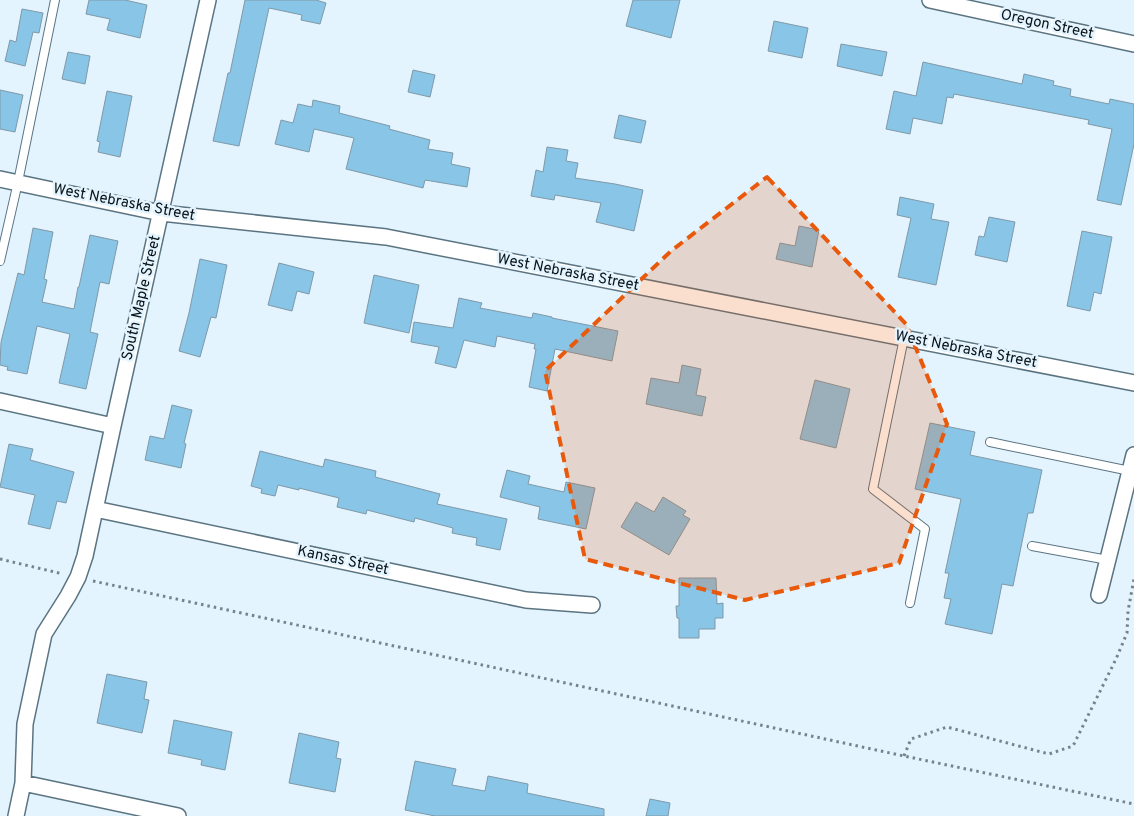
<svg xmlns="http://www.w3.org/2000/svg" width="1134" height="816" font-family="Overpass,sans-serif">
<style>
.building{fill:#88c5e6;stroke:#7f99a8}
.lines{fill:none;stroke-linecap:round;stroke-linejoin:round}
.lane-casing{stroke:#5b7482;stroke-width:10}
.street-casing{stroke:#5b7482;stroke-width:18}
.path{stroke:#76838b;stroke-width:3;stroke-dasharray:2.5 4;stroke-linecap:butt}
.lane{stroke:#fff;stroke-width:8}
.street{stroke:#fff;stroke-width:15}
.marked{fill:#e8590c;fill-opacity:0.2;stroke:#e8590c;stroke-width:4;stroke-dasharray:10 6;stroke-linejoin:round}
.labels{text-anchor:middle;dominant-baseline:central;stroke-width:5;stroke-linejoin:round;paint-order:stroke}
.street-label{font-size:15px;fill:#081218;stroke:#e3f4fe}
</style>
<rect width="100%" height="100%" fill="#e3f4fe"/>
<path class="building" d="M 89,0 L 125,0 L 147,5 L 140,38 L 107,30 L 110,19 L 86,14 Z
M 245,0 L 316,0 L 326,3 L 320,24 L 301,20 L 302,15 L 269,8 L 239,146 L 213,141 L 228,73 L 230,73 Z
M 633,0 L 680,0 L 671,38 L 626,26 Z
M 22,9 L 43,13 L 39,33 L 33,32 L 25,66 L 5,61 L 10,40 L 16,42 Z
M 774,21 L 808,28 L 802,58 L 768,51 Z
M 841,44 L 887,52 L 882,76 L 837,66 Z
M 68,52 L 90,56 L 85,84 L 62,79 Z
M 923,62 L 1022,84 L 1024,74 L 1054,81 L 1053,85 L 1071,89 L 1070,96 L 1109,104 L 1110,99 L 1134,104 L 1134,144 L 1121,205 L 1097,200 L 1112,129 L 1088,124 L 1089,120 L 954,94 L 953,98 L 947,97 L 942,124 L 913,118 L 910,134 L 886,129 L 894,91 L 916,96 Z
M 413,70 L 435,75 L 430,97 L 408,92 Z
M 0,90 L 23,95 L 15,132 L 0,129 Z
M 107,91 L 132,96 L 120,157 L 98,152 L 100,142 L 97,141 Z
M 313,100 L 340,106 L 339,113 L 390,126 L 389,129 L 430,140 L 428,149 L 453,153 L 451,164 L 470,168 L 467,187 L 425,180 L 423,188 L 346,169 L 354,138 L 314,129 L 309,152 L 275,144 L 281,120 L 293,123 L 298,104 L 312,107 Z
M 619,115 L 646,121 L 641,143 L 614,138 Z
M 547,147 L 568,150 L 566,161 L 578,163 L 575,178 L 615,184 L 643,190 L 634,231 L 596,222 L 601,203 L 555,195 L 554,200 L 531,196 L 536,170 L 543,172 Z
M 900,197 L 934,204 L 931,219 L 949,222 L 936,285 L 898,277 L 911,218 L 897,215 Z
M 989,217 L 1015,222 L 1007,262 L 975,255 L 979,236 L 984,237 Z
M 799,226 L 819,230 L 812,267 L 776,259 L 780,243 L 795,246 Z
M 33,228 L 53,232 L 44,279 L 47,280 L 42,302 L 74,309 L 78,287 L 79,287 L 90,235 L 118,241 L 109,284 L 100,282 L 90,332 L 98,334 L 86,389 L 59,383 L 70,334 L 37,326 L 27,374 L 7,370 L 8,367 L 0,365 L 1,342 L 18,273 L 24,275 Z
M 1082,231 L 1112,237 L 1101,294 L 1094,292 L 1090,311 L 1067,306 Z
M 200,259 L 227,265 L 216,318 L 211,317 L 200,357 L 179,351 L 189,313 Z
M 279,263 L 314,272 L 309,294 L 297,291 L 292,311 L 268,305 Z
M 374,275 L 419,285 L 409,333 L 364,323 Z
M 459,298 L 482,303 L 480,308 L 532,318 L 533,313 L 552,317 L 552,318 L 618,331 L 612,361 L 555,349 L 547,391 L 529,387 L 536,349 L 534,349 L 535,344 L 497,336 L 495,347 L 464,340 L 456,368 L 435,363 L 439,347 L 411,342 L 414,322 L 453,328 Z
M 682,365 L 701,369 L 696,395 L 706,397 L 702,416 L 646,404 L 651,378 L 679,383 Z
M 815,380 L 850,389 L 836,448 L 800,439 Z
M 172,405 L 192,410 L 184,443 L 186,444 L 181,468 L 145,460 L 150,436 L 164,439 Z
M 930,423 L 975,432 L 970,455 L 1042,470 L 1033,513 L 1028,513 L 1013,586 L 1002,584 L 992,634 L 945,624 L 951,599 L 944,598 L 949,573 L 945,573 L 961,499 L 915,489 Z
M 9,444 L 33,449 L 30,460 L 74,472 L 66,503 L 57,501 L 50,529 L 28,524 L 35,495 L 0,487 Z
M 260,451 L 323,467 L 325,459 L 376,471 L 375,477 L 440,494 L 437,504 L 507,519 L 500,550 L 476,545 L 477,538 L 452,533 L 453,528 L 415,518 L 414,522 L 367,510 L 366,514 L 337,507 L 339,498 L 299,488 L 299,490 L 278,485 L 275,496 L 261,493 L 262,489 L 251,486 Z
M 507,470 L 530,476 L 528,484 L 564,492 L 566,482 L 595,488 L 586,529 L 538,519 L 540,507 L 500,497 Z
M 663,497 L 686,511 L 683,515 L 690,519 L 669,555 L 621,527 L 636,502 L 654,512 Z
M 679,578 L 716,578 L 717,604 L 723,603 L 723,618 L 715,618 L 715,629 L 699,629 L 699,638 L 679,638 L 679,618 L 677,618 L 676,606 L 679,606 Z
M 107,674 L 147,682 L 144,699 L 149,700 L 142,733 L 97,723 Z
M 174,720 L 232,732 L 225,770 L 201,765 L 202,760 L 168,753 Z
M 299,733 L 339,742 L 336,758 L 341,759 L 335,792 L 289,783 Z
M 415,761 L 456,769 L 452,785 L 485,791 L 488,776 L 528,784 L 527,793 L 604,809 L 604,816 L 435,816 L 405,810 Z
M 650,799 L 670,803 L 668,816 L 646,816 Z"/>
<g class="lines">
<g class="lane-casing">
<path id="lane" d="M 0,261 L 18,182 L 55,0
M 904,338 L 873,489 L 925,529 L 910,603
M 990,442 L 1130,471
M 1032,546 L 1108,560"/>
</g>
<g class="street-casing">
<path id="street" d="M 930,0 L 1134,44
M 0,179 L 161,213 L 386,237 L 1134,383
M 0,401 L 113,426
M 95,509 L 526,600 L 592,605
M 1099,595 L 1134,455
M 23,783 L 178,816
M 16,816 L 23,783 L 25,724 L 44,634 L 68,596 L 78,577 L 85,556 L 113,426 L 208,0"/>
</g>
<path class="path" d="M 0,559 L 63,574
M 93,581 L 904,756 L 1134,804
M 904,756 L 911,739 L 947,727 L 1049,754 L 1073,746 L 1116,659 L 1127,633 L 1128,611 L 1134,579"/>
<use href="#lane" class="lane"/>
<use href="#street" class="street"/>
</g>
<path class="marked" d="M 767,177 L 906,324 L 947,424 L 899,563 L 745,600 L 585,559 L 545,371 L 671,251 Z"/>
<g class="labels">
<g class="street-label">
<text transform="translate(1047 25) rotate(12)">Oregon Street</text>
<text transform="translate(124 203) rotate(11)">West Nebraska Street</text>
<text transform="translate(568 273) rotate(11)">West Nebraska Street</text>
<text transform="translate(142 298) rotate(-77)">South Maple Street</text>
<text transform="translate(966 350) rotate(11)">West Nebraska Street</text>
<text transform="translate(343 561) rotate(12)">Kansas Street</text>
</g>
</g>
</svg>
